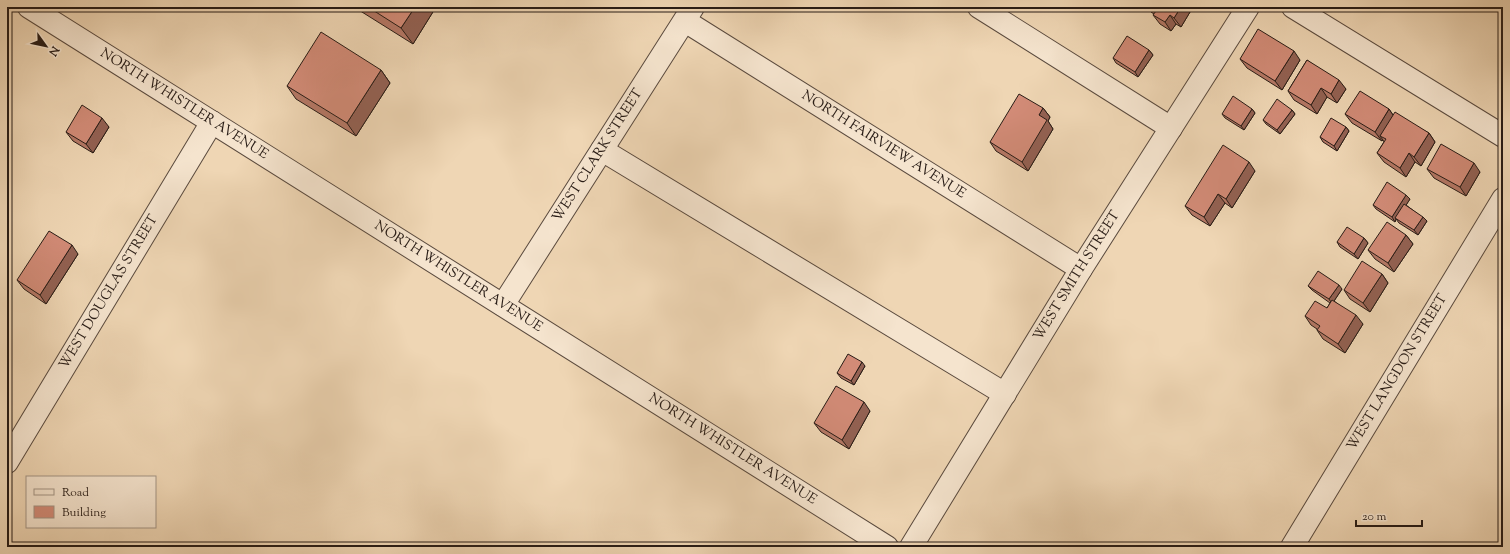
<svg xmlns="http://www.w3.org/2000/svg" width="1510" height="554" font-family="'Sorts Mill Goudy',serif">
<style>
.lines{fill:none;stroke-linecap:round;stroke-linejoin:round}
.minor-casing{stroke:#5a4a3e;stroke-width:24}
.minor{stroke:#f5e4ce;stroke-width:22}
.wall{fill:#b57866;stroke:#281c16}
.shaded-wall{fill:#936153;stroke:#281c16}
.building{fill:#d28b77;stroke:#281c16}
.labels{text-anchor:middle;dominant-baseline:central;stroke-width:3;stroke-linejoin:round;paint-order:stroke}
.street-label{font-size:14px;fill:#281c16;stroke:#f5e4ce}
</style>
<rect width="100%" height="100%" fill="#efd6b4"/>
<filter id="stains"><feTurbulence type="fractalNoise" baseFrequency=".005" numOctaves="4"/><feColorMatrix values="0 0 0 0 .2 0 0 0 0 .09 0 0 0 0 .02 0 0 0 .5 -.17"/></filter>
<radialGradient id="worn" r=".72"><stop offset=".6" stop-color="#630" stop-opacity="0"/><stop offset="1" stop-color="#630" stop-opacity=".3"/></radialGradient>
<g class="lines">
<g class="minor-casing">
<g id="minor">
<path id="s1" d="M 29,7 L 887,547"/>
<path d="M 979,7 L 1171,128"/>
<path d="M 1293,7 L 1503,136"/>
<path id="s2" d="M 685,21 L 1081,269"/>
<path d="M 602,150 L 1005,394"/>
<path id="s3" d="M 503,305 L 693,7"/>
<path id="s4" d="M 7,462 L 212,122"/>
<path id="s5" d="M 911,547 L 1081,269 L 1248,7"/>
<path id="s6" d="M 1292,547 L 1503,199"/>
</g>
</g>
<use href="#minor" class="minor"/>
</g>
<path class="wall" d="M 354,7 L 436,7 L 413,44 Z
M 1147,7 L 1193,7 L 1181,27 L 1176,24 L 1171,31 L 1160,24 L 1153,15 L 1154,14 L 1151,12 Z
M 1149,50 L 1153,55 L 1138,77 L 1116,63 L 1113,58 Z
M 1240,59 L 1300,60 L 1282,90 L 1247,68 Z
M 1307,60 L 1346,89 L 1337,103 L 1327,97 L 1317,114 L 1294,100 L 1288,91 Z
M 381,70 L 390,83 L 356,136 L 296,99 L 287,86 Z
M 1043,108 L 1050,117 L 1048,121 L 1053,129 L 1028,171 L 996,151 L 990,142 Z
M 1252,109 L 1255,113 L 1244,130 L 1225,118 L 1222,114 Z
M 1389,109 L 1393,115 L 1429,133 L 1435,142 L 1421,166 L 1415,162 L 1406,177 L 1384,162 L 1377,153 L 1384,142 L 1383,140 L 1382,141 L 1352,123 L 1345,114 Z
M 1292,110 L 1295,114 L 1280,134 L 1266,124 L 1263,120 Z
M 109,127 L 93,153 L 73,141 L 66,132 Z
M 1346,127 L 1349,131 L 1337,151 L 1323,142 L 1320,137 Z
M 1427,169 L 1480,172 L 1466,196 L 1434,178 Z
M 1255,171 L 1232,208 L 1225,203 L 1210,226 L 1192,215 L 1185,206 Z
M 1410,199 L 1406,205 L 1427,221 L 1418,235 L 1399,223 L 1396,219 L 1395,222 L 1376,209 L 1373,205 Z
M 1406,235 L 1413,244 L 1394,272 L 1375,259 L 1368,250 Z
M 1364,238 L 1368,243 L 1358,259 L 1340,247 L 1337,242 Z
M 78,254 L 46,304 L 24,289 L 17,280 Z
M 1382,274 L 1388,283 L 1370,312 L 1350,299 L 1344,290 Z
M 1308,286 L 1342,289 L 1334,301 L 1363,324 L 1345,353 L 1323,339 L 1317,330 L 1317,329 L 1311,325 L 1305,316 L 1327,308 L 1330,303 L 1312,290 Z
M 865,366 L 854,385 L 841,378 L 837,373 Z
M 870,411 L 849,449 L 821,432 L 814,423 Z"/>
<path class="shaded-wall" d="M 415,7 L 436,7 L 413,44 L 401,28 Z
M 1181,7 L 1193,7 L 1181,27 L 1174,18 Z
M 1170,15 L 1176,24 L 1171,31 L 1165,22 Z
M 1149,50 L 1153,55 L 1138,77 L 1135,72 Z
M 1294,51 L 1300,60 L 1282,90 L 1275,81 Z
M 381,70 L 390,83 L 356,136 L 347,123 Z
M 1339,80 L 1346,89 L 1337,103 L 1331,94 Z
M 1321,88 L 1327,97 L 1317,114 L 1311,105 Z
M 1043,108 L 1050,117 L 1048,121 L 1053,129 L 1028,171 L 1022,162 L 1039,115 Z
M 1252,109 L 1255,113 L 1244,130 L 1241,126 Z
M 1389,109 L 1395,118 L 1380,136 L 1383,140 L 1382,141 L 1375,132 Z
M 1292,110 L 1295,114 L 1280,134 L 1277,130 Z
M 102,118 L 109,127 L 93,153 L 86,144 Z
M 1346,127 L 1349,131 L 1337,151 L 1334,146 Z
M 1429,133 L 1435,142 L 1421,166 L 1414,157 Z
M 1409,153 L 1415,162 L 1406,177 L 1400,168 Z
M 1249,162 L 1255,171 L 1232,208 L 1226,199 Z
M 1474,163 L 1480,172 L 1466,196 L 1460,187 Z
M 1218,194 L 1225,203 L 1210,226 L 1204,217 Z
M 1406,195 L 1410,199 L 1397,219 L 1395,218 L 1396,219 L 1395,222 L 1392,217 Z
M 1423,217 L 1427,221 L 1418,235 L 1414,230 Z
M 1406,235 L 1413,244 L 1394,272 L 1388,263 Z
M 1364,238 L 1368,243 L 1358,259 L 1354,254 Z
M 72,245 L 78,254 L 46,304 L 40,295 Z
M 1382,274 L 1388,283 L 1370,312 L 1363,303 Z
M 1339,285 L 1342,289 L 1332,304 L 1329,299 Z
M 1356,315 L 1363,324 L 1345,353 L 1338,344 Z
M 862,362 L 865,366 L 854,385 L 851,381 Z
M 864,402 L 870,411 L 849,449 L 842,440 Z"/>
<path class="building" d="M 368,7 L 415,7 L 401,28 Z
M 1151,7 L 1181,7 L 1174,18 L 1170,15 L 1165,22 L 1153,15 L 1156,11 Z
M 1258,29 L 1294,51 L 1275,81 L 1240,59 Z
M 321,32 L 381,70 L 347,123 L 287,86 Z
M 1127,36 L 1149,50 L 1135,72 L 1113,58 Z
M 1307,60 L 1339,80 L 1331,94 L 1321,88 L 1311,105 L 1288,91 Z
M 1360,91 L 1389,109 L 1375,132 L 1345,114 Z
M 1019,94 L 1043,108 L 1039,115 L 1047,120 L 1022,162 L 990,142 Z
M 1233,96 L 1252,109 L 1241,126 L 1222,114 Z
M 1277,99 L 1292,110 L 1277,130 L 1263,120 Z
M 82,105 L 102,118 L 86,144 L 66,132 Z
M 1395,112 L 1429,133 L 1414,157 L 1409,153 L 1400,168 L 1377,153 L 1386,139 L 1380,136 Z
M 1331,118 L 1346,127 L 1334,146 L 1320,137 Z
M 1441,144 L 1474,163 L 1460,187 L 1427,169 Z
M 1223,145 L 1249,162 L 1226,199 L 1218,194 L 1204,217 L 1185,206 Z
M 1387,182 L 1406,195 L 1392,217 L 1373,205 Z
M 1404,204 L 1423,217 L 1414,230 L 1395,218 Z
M 1387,222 L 1406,235 L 1388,263 L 1368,250 Z
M 1347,227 L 1364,238 L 1354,254 L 1337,242 Z
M 49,231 L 72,245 L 40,295 L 17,280 Z
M 1362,261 L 1382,274 L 1363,303 L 1344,290 Z
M 1318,271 L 1339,285 L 1329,299 L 1308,286 Z
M 1332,300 L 1356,315 L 1338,344 L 1317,330 L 1320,326 L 1305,316 L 1315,301 L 1327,308 Z
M 848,354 L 862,362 L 851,381 L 837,373 Z
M 836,386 L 864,402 L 842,440 L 814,423 Z"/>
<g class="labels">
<g class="street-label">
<text stroke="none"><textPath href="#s1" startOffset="183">NORTH WHISTLER AVENUE</textPath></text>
<text stroke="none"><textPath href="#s2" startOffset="234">NORTH FAIRVIEW AVENUE</textPath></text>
<text stroke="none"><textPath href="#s3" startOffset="177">WEST CLARK STREET</textPath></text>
<text stroke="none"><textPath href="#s5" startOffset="318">WEST SMITH STREET</textPath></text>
<text stroke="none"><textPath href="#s1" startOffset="507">NORTH WHISTLER AVENUE</textPath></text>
<text stroke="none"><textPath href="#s4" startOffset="198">WEST DOUGLAS STREET</textPath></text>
<text stroke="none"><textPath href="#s6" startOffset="204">WEST LANGDON STREET</textPath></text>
<text stroke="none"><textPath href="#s1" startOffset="831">NORTH WHISTLER AVENUE</textPath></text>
</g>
</g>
<rect width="1510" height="554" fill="none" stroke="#efd6b4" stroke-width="24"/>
<rect x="8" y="8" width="1494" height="538" fill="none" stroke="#281c16" stroke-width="2"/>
<rect x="12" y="12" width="1486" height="530" fill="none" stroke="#281c16"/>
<rect x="26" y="476" width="130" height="52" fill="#f5e4ce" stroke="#a39484"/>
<rect x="34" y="489" width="20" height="6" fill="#f5e4ce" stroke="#a39484"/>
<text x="62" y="496" font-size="12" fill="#281c16">Road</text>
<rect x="34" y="506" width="20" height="12" fill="#d28b77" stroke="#a39484"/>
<text x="62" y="516" font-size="12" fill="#281c16">Building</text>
<g transform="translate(46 46) rotate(123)" stroke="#f5e4ce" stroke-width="3" paint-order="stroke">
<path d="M0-3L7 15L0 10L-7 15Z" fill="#281c16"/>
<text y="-6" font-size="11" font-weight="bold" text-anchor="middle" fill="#281c16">N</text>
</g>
<path d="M1356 520v6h66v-6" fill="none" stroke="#281c16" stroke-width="2"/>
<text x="1362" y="520" font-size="12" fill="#281c16" stroke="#f5e4ce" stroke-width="3" paint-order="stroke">20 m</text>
<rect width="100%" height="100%" filter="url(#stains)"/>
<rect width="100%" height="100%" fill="url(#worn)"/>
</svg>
